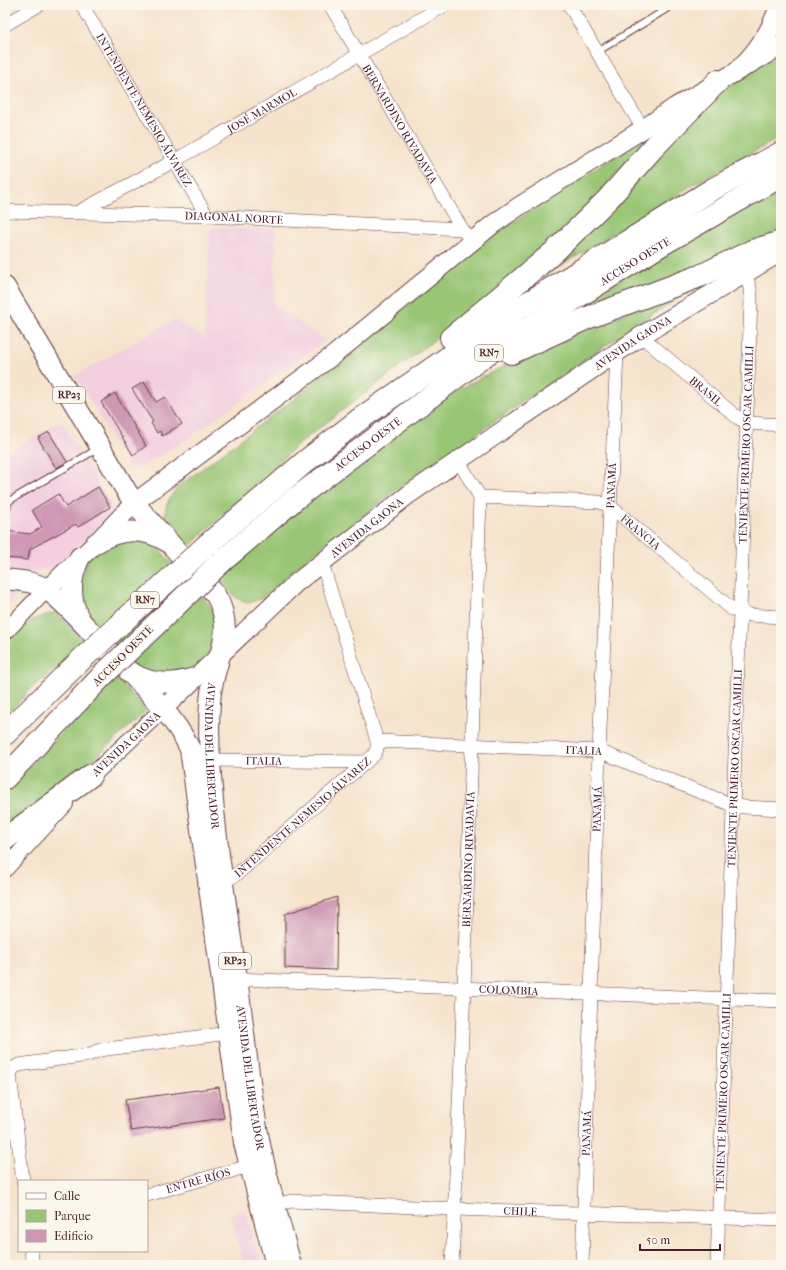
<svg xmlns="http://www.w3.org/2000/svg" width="786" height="1270" font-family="'IM FELL French Canon',serif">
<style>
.built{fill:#f3cfe0}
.green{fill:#98c675;stroke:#717250}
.building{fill:#ce97b4}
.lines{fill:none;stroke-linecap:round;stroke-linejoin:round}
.service-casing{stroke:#643c43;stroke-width:8}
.minor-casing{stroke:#643c43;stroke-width:14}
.tertiary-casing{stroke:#643c43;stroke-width:18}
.secondary-casing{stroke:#643c43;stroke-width:20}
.primary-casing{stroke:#643c43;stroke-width:22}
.motorway-casing{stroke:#643c43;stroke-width:24}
.service{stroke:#fff;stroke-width:6}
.minor{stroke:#fff;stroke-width:13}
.tertiary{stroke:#fff;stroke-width:16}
.secondary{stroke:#fff;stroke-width:18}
.primary{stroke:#fff;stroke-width:20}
.motorway{stroke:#fff;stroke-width:22}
.motorway-bridge-casing{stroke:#643c43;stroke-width:24;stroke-linecap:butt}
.motorway-bridge{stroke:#fff;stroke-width:22}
.labels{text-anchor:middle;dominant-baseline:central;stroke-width:3;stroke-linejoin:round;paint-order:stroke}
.shield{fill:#fbf7ec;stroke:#7f6065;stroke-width:1}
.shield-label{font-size:10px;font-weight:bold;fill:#4a1f2b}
.street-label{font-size:11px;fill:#4a1f2b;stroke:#fbf7ec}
</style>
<rect width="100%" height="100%" fill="#fbf7ec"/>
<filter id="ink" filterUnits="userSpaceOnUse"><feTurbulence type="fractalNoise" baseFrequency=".025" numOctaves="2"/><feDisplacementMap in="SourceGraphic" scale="8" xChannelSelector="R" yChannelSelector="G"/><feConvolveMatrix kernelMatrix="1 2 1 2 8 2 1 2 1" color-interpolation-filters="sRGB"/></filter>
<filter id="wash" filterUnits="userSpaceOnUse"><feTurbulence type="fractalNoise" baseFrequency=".012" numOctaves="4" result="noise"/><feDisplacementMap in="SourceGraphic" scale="16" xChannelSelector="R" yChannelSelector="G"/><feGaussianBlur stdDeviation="0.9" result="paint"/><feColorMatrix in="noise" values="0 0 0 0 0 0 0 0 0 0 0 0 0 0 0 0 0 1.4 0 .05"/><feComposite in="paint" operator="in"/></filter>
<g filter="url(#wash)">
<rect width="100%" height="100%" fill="#f6e3cc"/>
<path class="built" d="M 210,228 L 276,229 L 274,305 L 325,340 L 190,437 L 137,470 L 129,467 L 93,406 L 74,376 L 174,320 L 205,338 Z
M 61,421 L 114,510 L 56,568 L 26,572 L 5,569 L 5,454 Z
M 5,591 L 13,592 L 14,600 L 5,611 Z
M 245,1209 L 262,1265 L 244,1265 L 230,1214 Z"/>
<path class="green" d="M 781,53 L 781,137 L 694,184 L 541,278 L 540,274 L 716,92 Z
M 657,129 L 574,220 L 485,301 L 301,442 L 189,546 L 165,518 C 165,505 169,497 178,487 L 294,399 L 491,237 Z
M 781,189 L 781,232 L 541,332 L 656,256 Z
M 699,286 L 628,330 L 412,478 L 297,567 L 263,598 L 248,603 L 235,597 L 218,576 L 407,422 L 436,403 L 482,377 L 587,327 Z
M 131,537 L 157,547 L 209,604 L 216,619 L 215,638 L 208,654 L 192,672 L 143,676 L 77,603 L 87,555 Z
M 56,612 L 84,641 L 74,654 L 32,688 L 5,716 L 5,646 L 30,621 Z
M 117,679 L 147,710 L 67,784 L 5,831 L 5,793 L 63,731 Z"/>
<g id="blocks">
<path class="building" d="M 144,382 L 156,402 L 165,397 L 182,424 L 162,436 L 160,431 L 157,433 L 151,423 L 153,422 L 132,389 Z
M 115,393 L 146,446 L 133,455 L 101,402 Z
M 49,432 L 67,462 L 56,468 L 38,438 Z
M 98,487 L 110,507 L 78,527 L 76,524 L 30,549 L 28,560 L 5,558 L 5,531 L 30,534 L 42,527 L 32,510 L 58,494 L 66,507 Z
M 337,897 L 336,970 L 285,968 L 285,914 Z
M 219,1087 L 224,1118 L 131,1131 L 125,1100 Z"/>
</g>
</g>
<g filter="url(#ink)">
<use href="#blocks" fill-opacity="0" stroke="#643c43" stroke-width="1"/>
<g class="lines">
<g class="service-casing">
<path id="service" d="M 597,52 L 673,5
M 5,515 L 9,501 L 99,448"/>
</g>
<g class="minor-casing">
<g id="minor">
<path id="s1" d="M 82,5 L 207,216"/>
<path id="s2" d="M 330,5 L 462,229 L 466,234"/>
<path d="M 569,5 L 643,129"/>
<path d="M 5,25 L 39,5"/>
<path id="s3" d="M 5,211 L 207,216 L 462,229"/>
<path id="s4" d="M 78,212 L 174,161 L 445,5"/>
<path id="s5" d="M 641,336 L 738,418 L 748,423 L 781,425"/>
<path id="s6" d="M 480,497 L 599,502 L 610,506 L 732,609 L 749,615 L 781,617"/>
<path id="s7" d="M 377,741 L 599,751 L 732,805 L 744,807 L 781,809"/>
<path id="s8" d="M 210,760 L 366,762"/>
<path id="s9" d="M 223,882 L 237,874 L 374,755 L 377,749 L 377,741 L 322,563"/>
<path id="s10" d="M 237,979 L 781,1001"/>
<path d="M 23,1181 L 10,1075 L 13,1068 L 19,1065 L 88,1055 L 100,1050 L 228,1033"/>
<path id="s11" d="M 147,1195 L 249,1166"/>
<path id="s12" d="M 268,1206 L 292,1201 L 455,1209 L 781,1220"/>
<path d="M 31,1251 L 33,1265"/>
<path id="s13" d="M 452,1265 L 464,989 L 480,497 L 458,460"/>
<path id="s14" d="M 582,1265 L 599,751 L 617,353"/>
<path id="s15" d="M 717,1265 L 751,298 L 750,288 L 745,273"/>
</g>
</g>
<g class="tertiary-casing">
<g id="tertiary">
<path d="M 5,632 L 47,589"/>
<path id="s16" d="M 83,784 L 163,709"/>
<path d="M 5,869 L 65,804"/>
</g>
</g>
<g class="secondary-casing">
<g id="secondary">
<path d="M 47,589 L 96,543 L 134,503 L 335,354 L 492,225 L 518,207 L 643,129 L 675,107 L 781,46"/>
<path id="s17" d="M 163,709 L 296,583 L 408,495 L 641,336 L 781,252"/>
</g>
</g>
<g class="primary-casing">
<g id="primary">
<path d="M 741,68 C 759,50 773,29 780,5"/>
<path id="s18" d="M 5,287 L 127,492 L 134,503 L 215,594 C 237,631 216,655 211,693 C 208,715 209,739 210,761 C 214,830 225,898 235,965 C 244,1023 248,1081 259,1139 C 267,1181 280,1223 291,1265"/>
<path d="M 96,543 C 118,529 143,527 166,541"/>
<path d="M 5,579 C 19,581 34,581 46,589 C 64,601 87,628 102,644 C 130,674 173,712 190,749 L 244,1143 L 276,1265"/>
<path d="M 80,620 C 69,599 70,577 80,557"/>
<path d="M 132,673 C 151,685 172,685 194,678"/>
</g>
</g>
<g class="motorway-casing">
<g id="motorway">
<path d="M 451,338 L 554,252 L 608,199 L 653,148 L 718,81"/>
<path d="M 511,353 L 587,318 L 700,276 L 752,251 L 781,242"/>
<path d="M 207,545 L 306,461 L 360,419 L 516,310 L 713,189 L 781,153"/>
<path id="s19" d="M 220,563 L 295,499 L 488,353 L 659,246 L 781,176"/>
<path d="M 5,734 L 84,657"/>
<path d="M 5,778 L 104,674"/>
<path d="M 5,839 L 90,776"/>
</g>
</g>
<use href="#service" class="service"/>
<use href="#minor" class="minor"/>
<use href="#tertiary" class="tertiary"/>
<use href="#secondary" class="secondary"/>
<use href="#primary" class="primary"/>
<use href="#motorway" class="motorway"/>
<g class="motorway-bridge-casing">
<path id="motorway-bridge" d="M 84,657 L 207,545
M 104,674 L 220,563"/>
</g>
<use href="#motorway-bridge" class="motorway-bridge"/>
</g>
</g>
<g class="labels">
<g class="shield">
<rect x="475" y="345" width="28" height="16" rx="3"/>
<rect x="53" y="387" width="32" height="16" rx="3"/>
<rect x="131" y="592" width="28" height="16" rx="3"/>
<rect x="219" y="953" width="32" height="16" rx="3"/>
</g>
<g class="shield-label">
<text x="489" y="353">RN7</text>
<text x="69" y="395">RP23</text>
<text x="145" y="600">RN7</text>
<text x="235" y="961">RP23</text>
</g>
<g class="street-label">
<text stroke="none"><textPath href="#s1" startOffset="122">INTENDENTE NEMESIO ÁLVAREZ</textPath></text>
<text stroke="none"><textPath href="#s4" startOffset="210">JOSÉ MARMOL</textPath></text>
<text stroke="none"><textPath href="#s2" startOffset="138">BERNARDINO RIVADAVIA</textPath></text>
<text stroke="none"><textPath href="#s3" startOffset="229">DIAGONAL NORTE</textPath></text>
<text stroke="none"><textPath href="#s19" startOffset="514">ACCESO OESTE</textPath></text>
<text stroke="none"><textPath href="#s17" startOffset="597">AVENIDA GAONA</textPath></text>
<text stroke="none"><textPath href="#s5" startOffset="85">BRASIL</textPath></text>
<text stroke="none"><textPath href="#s19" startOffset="190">ACCESO OESTE</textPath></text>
<text stroke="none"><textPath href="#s15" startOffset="821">TENIENTE PRIMERO OSCAR CAMILLI</textPath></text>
<text stroke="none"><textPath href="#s14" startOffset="780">PANAMÁ</textPath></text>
<text stroke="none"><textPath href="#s17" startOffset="273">AVENIDA GAONA</textPath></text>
<text stroke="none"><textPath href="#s6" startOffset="171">FRANCIA</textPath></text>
<text transform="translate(123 656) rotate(-45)">ACCESO OESTE</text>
<text stroke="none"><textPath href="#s16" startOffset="59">AVENIDA GAONA</textPath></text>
<text stroke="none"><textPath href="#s7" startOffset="207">ITALIA</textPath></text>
<text stroke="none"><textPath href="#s18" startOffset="539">AVENIDA DEL LIBERTADOR</textPath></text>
<text stroke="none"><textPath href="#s8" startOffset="54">ITALIA</textPath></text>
<text stroke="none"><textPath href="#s15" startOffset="497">TENIENTE PRIMERO OSCAR CAMILLI</textPath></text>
<text stroke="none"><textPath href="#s14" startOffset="456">PANAMÁ</textPath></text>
<text stroke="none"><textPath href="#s9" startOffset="103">INTENDENTE NEMESIO ÁLVAREZ</textPath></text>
<text stroke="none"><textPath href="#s13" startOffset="406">BERNARDINO RIVADAVIA</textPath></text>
<text stroke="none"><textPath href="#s10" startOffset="272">COLOMBIA</textPath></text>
<text stroke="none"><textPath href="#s18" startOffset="863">AVENIDA DEL LIBERTADOR</textPath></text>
<text stroke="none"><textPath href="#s15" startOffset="173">TENIENTE PRIMERO OSCAR CAMILLI</textPath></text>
<text stroke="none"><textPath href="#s14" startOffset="132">PANAMÁ</textPath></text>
<text stroke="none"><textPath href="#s11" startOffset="53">ENTRE RÍOS</textPath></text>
<text stroke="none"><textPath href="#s12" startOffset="253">CHILE</textPath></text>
</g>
</g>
<rect width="786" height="1270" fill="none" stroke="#fbf7ec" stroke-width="20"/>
<rect x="18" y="1180" width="130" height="72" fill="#fbf7ec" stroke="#b4a19f"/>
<rect x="26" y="1193" width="20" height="6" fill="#ffffff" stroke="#b4a19f"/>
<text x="54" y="1200" font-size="12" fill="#4a1f2b">Calle</text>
<rect x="26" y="1210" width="20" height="12" fill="#98c675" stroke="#b4a19f"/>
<text x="54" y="1220" font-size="12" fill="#4a1f2b">Parque</text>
<rect x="26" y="1230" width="20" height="12" fill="#ce97b4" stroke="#b4a19f"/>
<text x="54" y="1240" font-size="12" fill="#4a1f2b">Edificio</text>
<path d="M640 1244v6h80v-6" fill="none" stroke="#4a1f2b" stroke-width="2"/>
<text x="646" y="1244" font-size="12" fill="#4a1f2b" stroke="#fbf7ec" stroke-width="3" paint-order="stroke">50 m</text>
</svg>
